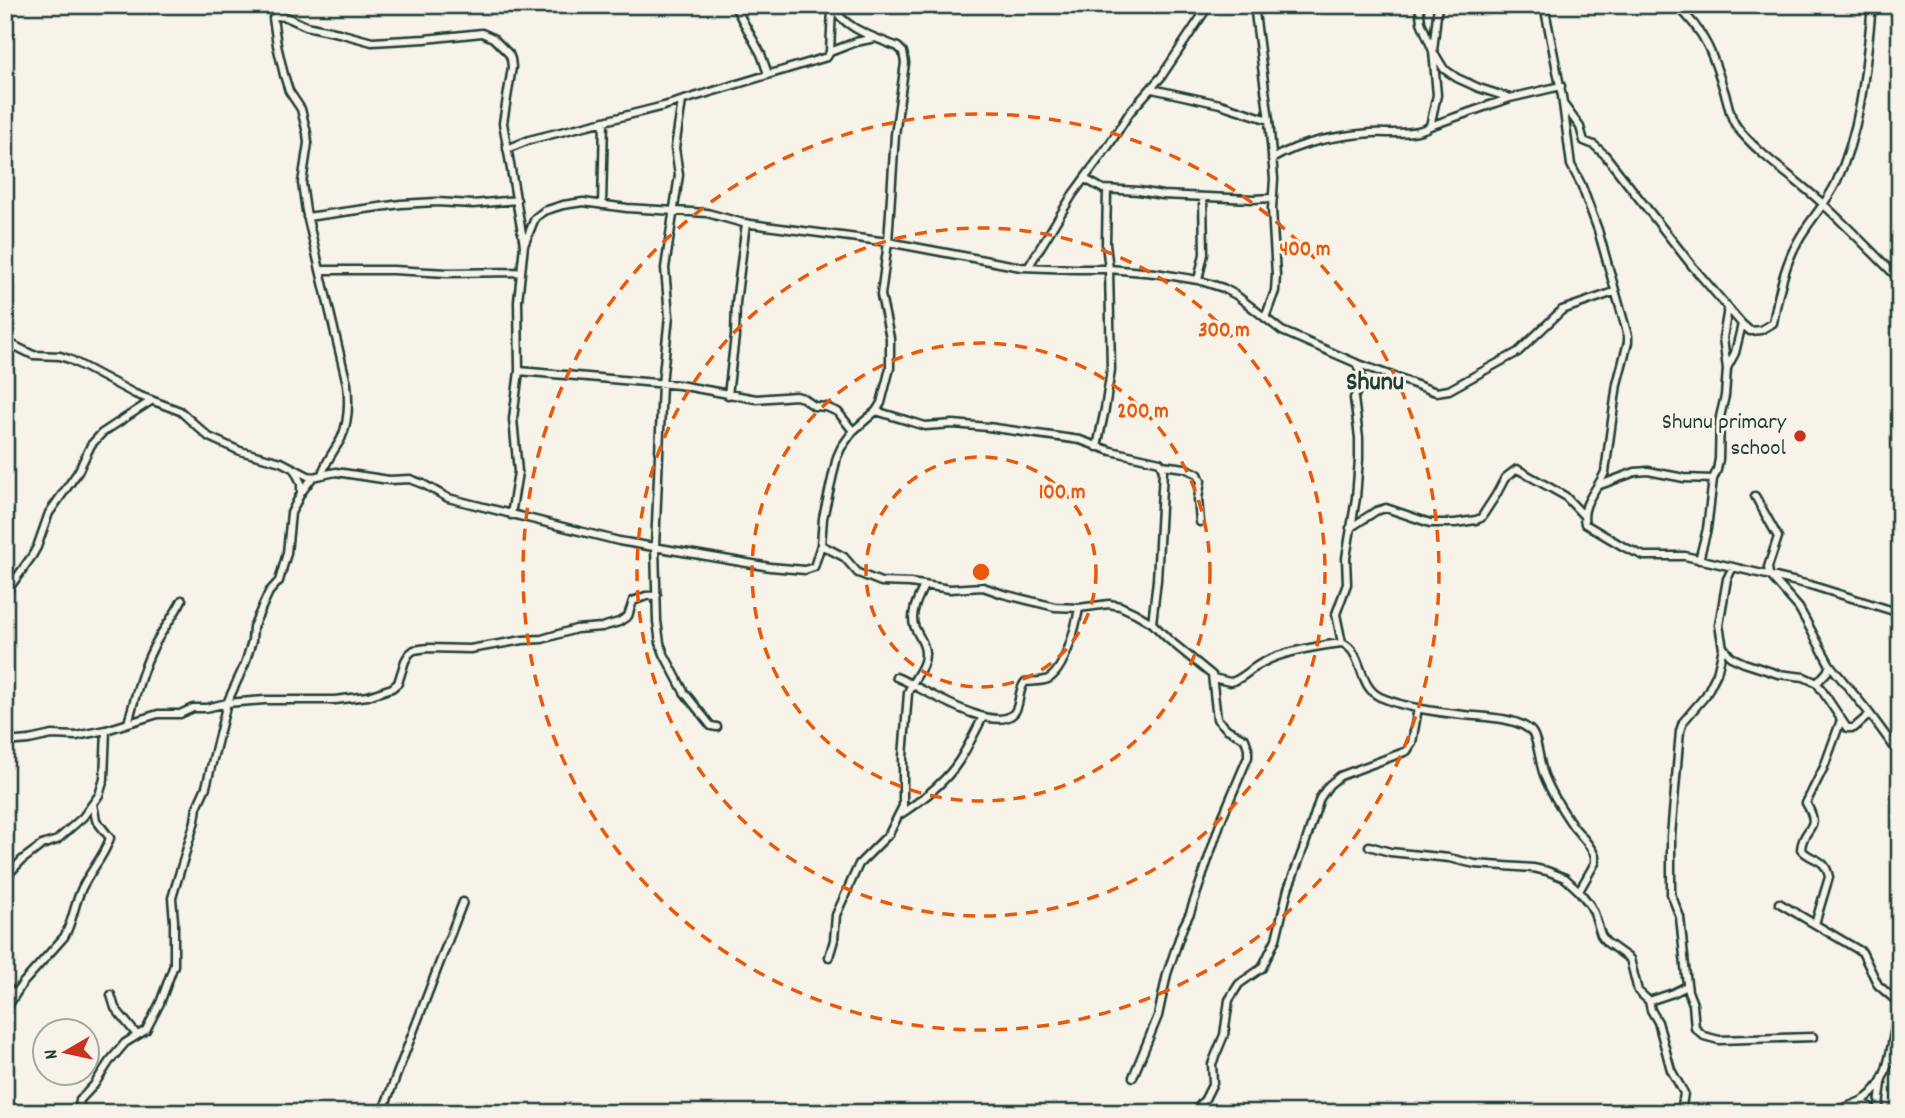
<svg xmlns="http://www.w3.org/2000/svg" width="1905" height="1118" font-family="Dekko,sans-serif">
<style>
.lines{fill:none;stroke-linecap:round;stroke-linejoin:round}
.minor-casing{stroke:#1f3d34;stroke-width:11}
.minor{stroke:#f7f3e8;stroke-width:6}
.ring{fill:none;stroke:#e8590c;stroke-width:3.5;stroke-dasharray:12 9}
.poi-dot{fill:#c8321e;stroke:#f7f3e8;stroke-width:2.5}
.labels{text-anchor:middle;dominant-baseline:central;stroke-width:6;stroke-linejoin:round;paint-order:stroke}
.poi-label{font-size:23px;fill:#1f3d34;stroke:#f7f3e8;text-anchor:end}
.quarter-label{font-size:26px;font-weight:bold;fill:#1f3d34;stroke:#f7f3e8}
.centre{fill:#e8590c;stroke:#f7f3e8;stroke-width:3.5}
.ring-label{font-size:21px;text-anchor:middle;font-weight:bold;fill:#e8590c;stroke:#f7f3e8;stroke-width:6;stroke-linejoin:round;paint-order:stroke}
</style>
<rect width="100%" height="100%" fill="#f7f3e8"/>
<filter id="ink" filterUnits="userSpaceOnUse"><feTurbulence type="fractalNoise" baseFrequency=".0143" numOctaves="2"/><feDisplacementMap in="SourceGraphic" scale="14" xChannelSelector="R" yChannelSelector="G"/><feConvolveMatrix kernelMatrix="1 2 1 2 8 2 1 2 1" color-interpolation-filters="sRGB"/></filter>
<g filter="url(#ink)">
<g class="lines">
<g class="minor-casing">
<path id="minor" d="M 734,5 L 761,54 L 768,74
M 1254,5 L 1269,120 L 1274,179 L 1272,209 L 1276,275 L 1275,291 L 1265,318
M 1419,5 L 1421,22 L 1433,51 L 1444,69 L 1457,78 L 1479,88 L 1510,98 L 1561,86
M 1544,5 L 1562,96 L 1571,165 L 1581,184 L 1598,230 L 1628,336 L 1628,342 L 1617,384 L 1605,472 C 1598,489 1580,504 1585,524 L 1624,547 L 1644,556 L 1685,556 L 1810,585 L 1900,613
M 1676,5 C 1707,33 1714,58 1726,97 C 1729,107 1730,118 1737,127 C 1758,155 1798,180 1824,205 C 1850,229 1875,255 1900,280
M 830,52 L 856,42 L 875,38
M 1152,89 L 1220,104 L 1269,120
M 682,101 L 675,148 L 679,175 L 665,268 L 669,316 L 662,384 L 655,547 L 657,621 L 660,643 L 664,654 L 684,692 L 711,726 L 717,727
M 1564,105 L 1580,127 L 1584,141 L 1594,145 L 1605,155 L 1693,267 L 1742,324 L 1750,331 L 1761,330 L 1773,323 C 1778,296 1784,266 1798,241 C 1809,221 1826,204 1836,183 C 1862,127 1866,66 1872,5
M 1430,126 L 1510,98
M 507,149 L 529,140 L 664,106 L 827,57 L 830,52 L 832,8
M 1272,159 C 1302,141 1337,136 1371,133 C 1389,132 1415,136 1430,126 L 1437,95 L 1433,51 L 1438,5
M 1085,179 L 1103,189 L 1139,191 L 1162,195 L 1253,199 L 1273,198
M 602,205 L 604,121
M 307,217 L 401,204 L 436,202 L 473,204 L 517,200
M 525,243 L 535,218 L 544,211 L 563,205 L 583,202 L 627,208 L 707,213 L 743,223 L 888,242 L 1021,267 L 1075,269 L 1109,269 L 1155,273 L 1198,280 L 1223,288 L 1236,295 L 1282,331 L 1356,363 L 1436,392 L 1449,390 L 1518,352 L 1562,310 L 1614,292
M 1029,266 L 1073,194 L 1109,145 L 1130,112 L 1161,77 L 1209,5
M 321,270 L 393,270 L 447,273 L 520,272
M 1198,280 L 1204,254 L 1203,197
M 5,341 L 33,355 L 60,356 L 69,359 L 135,394 L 180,411 L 209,437 L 240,451 L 281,462 L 308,476 L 313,477 L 336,472 L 389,480 L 410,479 L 423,484 L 448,498 L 619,541 L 770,567 L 805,570 L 814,567 L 821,545 L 823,518 L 837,457 L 841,448 L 853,431 L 876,411 L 881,403 L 890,368 L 890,338 L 881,295 L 888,242 L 895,135 L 905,63 L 903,52 L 898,47 C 874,37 844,29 832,5
M 1727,368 L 1735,353 L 1742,324
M 519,371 L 679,385 L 756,399 L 796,396 L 803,398 L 814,406 L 826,407 L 838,412 L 853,431
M 728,395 L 735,336 L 736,303 L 746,223
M 876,411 L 925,426 L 953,424 L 988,427 L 1080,440 L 1111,451 L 1160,462 L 1163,471 L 1157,580 L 1152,623
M 1097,447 L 1105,409 L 1111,370 L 1109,269 L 1106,244 L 1107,190
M 1162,465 L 1185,468 L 1198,474 L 1201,481 L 1198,499 L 1200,522
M 295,471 L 301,483 L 301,493
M 322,474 C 326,461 334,451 341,439 C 349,422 349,402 347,384 L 306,211 L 302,183 L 308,143 L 307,133 L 301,109 L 289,91 L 284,75 L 277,45 L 273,18 L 275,16 L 286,17 L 306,26 L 339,33 L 372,42 L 425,39 L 482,33 L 493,38 L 509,54 L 511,59 L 512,67 L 503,123 L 524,245 L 518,301 L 519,371 L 513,419 L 518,472 L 511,515
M 1600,485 L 1635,472 L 1648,471 L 1684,478 L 1713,479
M 1755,496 L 1778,537 L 1768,567 L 1769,574 L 1799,608 L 1830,665 L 1870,714 L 1900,755
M 1350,528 L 1376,511 L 1386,508 L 1430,523 L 1455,523 L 1476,520 L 1481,518 L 1496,495 L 1505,478 L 1517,469 L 1565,496 L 1583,515
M 821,545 L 844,557 L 858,573 L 881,582 L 910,583 L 950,589 L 983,587 L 1003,594 L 1055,607 L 1079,608 L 1109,604 L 1120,606 L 1135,613 L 1152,623 L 1168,639 L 1212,675 L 1217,719 L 1227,729 L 1245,739 L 1248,748 L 1248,757 L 1222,818 L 1190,913 L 1183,927 L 1167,974 L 1158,1016 L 1133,1077
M 1699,560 L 1707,529 L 1713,479 L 1717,470 L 1719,459 L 1720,417 L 1725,396 L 1727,369 L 1723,338 L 1728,308
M 1733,567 L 1727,579 L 1719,625 L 1723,648 L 1717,673 L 1706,695 L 1683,722 L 1680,731 L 1671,836 L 1671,894 L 1680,917 L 1686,976 L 1688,991 L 1693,1004 L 1695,1028 L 1704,1036 L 1719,1040 L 1813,1037
M 5,594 L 32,556 L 37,547 L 49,513 L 78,472 L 91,445 L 102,433 L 151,401
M 1342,643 L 1336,614 L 1347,584 L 1346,558 L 1356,498 L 1359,459 L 1359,438 L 1354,398 L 1361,383 L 1361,375 L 1356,363
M 1723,647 L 1731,657 L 1744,663 L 1778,674 L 1804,677 L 1817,683 L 1847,728 L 1854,728 L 1870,714
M 896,677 C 918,685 994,736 1014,713 C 1021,705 1017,692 1025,682 C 1032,681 1041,682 1048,679 C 1065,670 1076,626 1079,608
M 1213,678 L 1230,682 L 1234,681 C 1244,677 1252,668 1262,663 C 1283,651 1318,646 1342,643 C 1364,652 1357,686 1380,697 C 1406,708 1436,712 1464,715 C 1483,717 1515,717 1530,730 C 1538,736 1539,763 1544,775 C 1551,793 1562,810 1573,826 C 1581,836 1590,844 1595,856 L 1595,863 L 1579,891
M 1817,683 L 1827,672 L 1830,665
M 128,723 C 135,698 141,672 153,648 C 161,631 173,618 182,600
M 5,742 L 29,740 L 52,735 L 76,736 L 106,730 L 158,714 L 180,714 L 193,708 L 206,708 L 227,703 L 265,700 L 335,700 L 368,696 L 392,688 L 398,683 L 405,661 L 409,654 L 414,650 L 428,648 L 470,649 L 523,640 L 542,639 L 576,629 L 602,627 L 619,622 L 628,616 L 633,601 L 646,596 L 657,595
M 901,814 C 922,800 945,783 959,761 C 968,747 975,732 983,717
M 1369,846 L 1390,852 L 1449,858 L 1475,864 L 1533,868 L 1547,871 L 1565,878 L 1579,891 L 1590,905 L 1594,913 L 1601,935 L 1606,942 L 1630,959 L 1638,991 L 1649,1001 L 1651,1010 L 1658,1022 L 1671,1070 L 1684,1093 L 1681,1113
M 5,878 L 22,860 L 42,845 L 57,840 L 83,817 L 99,795 L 104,779 L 106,730
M 1779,903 L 1862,952 L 1878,985 L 1900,1004
M 1815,924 L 1829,877 C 1825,856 1811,862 1801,849 C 1803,825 1823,831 1806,803 L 1824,767 L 1841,720
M 829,957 L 834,940 L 836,915 L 859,864 L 889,834 L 903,806 L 903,757 L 908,693 C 912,679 926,668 925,653 C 925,643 919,637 915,628 C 909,615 918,598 924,586
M 5,987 L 15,993
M 111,995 L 115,1008 L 137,1035
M 1649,1001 L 1673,993 L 1687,986
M 5,1011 L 22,984 L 64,937 C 73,922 74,904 82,888 C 90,871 104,857 110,838 L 96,820 L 93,804
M 1888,1063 L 1900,1059
M 1854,1104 L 1867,1105 L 1877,1113
M 78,1113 L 80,1100 L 94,1085 L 109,1062 L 125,1043 L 146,1030 L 160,1003 L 174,965 L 174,921 L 172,898 L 195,821 L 197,807 L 206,787 L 227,703 L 245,664 L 252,641 L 253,627 L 269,592 L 279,581 L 287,553 L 291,513 L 301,493 L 313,477
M 382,1113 L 463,902
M 1194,1113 L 1205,1099 L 1213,1083 L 1212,1064 L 1224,1035 L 1229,1000 L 1239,984 L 1262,968 L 1276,939 L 1288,889 L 1304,847 L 1320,798 L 1329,785 L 1340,776 L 1407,751 L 1412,743 L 1418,708
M 1754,1113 L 1761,1113
M 1829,1113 C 1841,1109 1854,1105 1865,1099 C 1894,1080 1889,1038 1900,1009
M 1878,1113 L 1882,1083"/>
</g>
<use href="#minor" class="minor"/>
</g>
</g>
<g class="ring">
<circle cx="981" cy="572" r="115"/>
<circle cx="981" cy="572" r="229"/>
<circle cx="981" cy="572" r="344"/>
<circle cx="981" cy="572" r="458"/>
</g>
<circle class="poi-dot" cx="1800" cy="436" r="7"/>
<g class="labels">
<g class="poi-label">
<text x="1786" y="423">Shunu primary<tspan x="1786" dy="26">school</tspan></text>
</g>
<g class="quarter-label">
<text x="1375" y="383">Shunu</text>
</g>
</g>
<circle cx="981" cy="572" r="10" class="centre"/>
<g class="ring-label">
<text x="1305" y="255">400 m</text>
<text x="1224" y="336">300 m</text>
<text x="1143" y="417">200 m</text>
<text x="1062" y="498">100 m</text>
</g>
<rect width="1905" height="1118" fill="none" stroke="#f7f3e8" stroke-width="28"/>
<rect x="14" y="14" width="1877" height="1090" fill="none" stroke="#1f3d34" stroke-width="2.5" filter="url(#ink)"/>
<g transform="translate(66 1052) rotate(261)"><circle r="33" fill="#f7f3e8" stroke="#a1aaa0" stroke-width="2"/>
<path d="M0-5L12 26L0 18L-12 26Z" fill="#c8321e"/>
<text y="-10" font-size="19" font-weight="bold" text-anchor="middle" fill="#1f3d34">N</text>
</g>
</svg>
